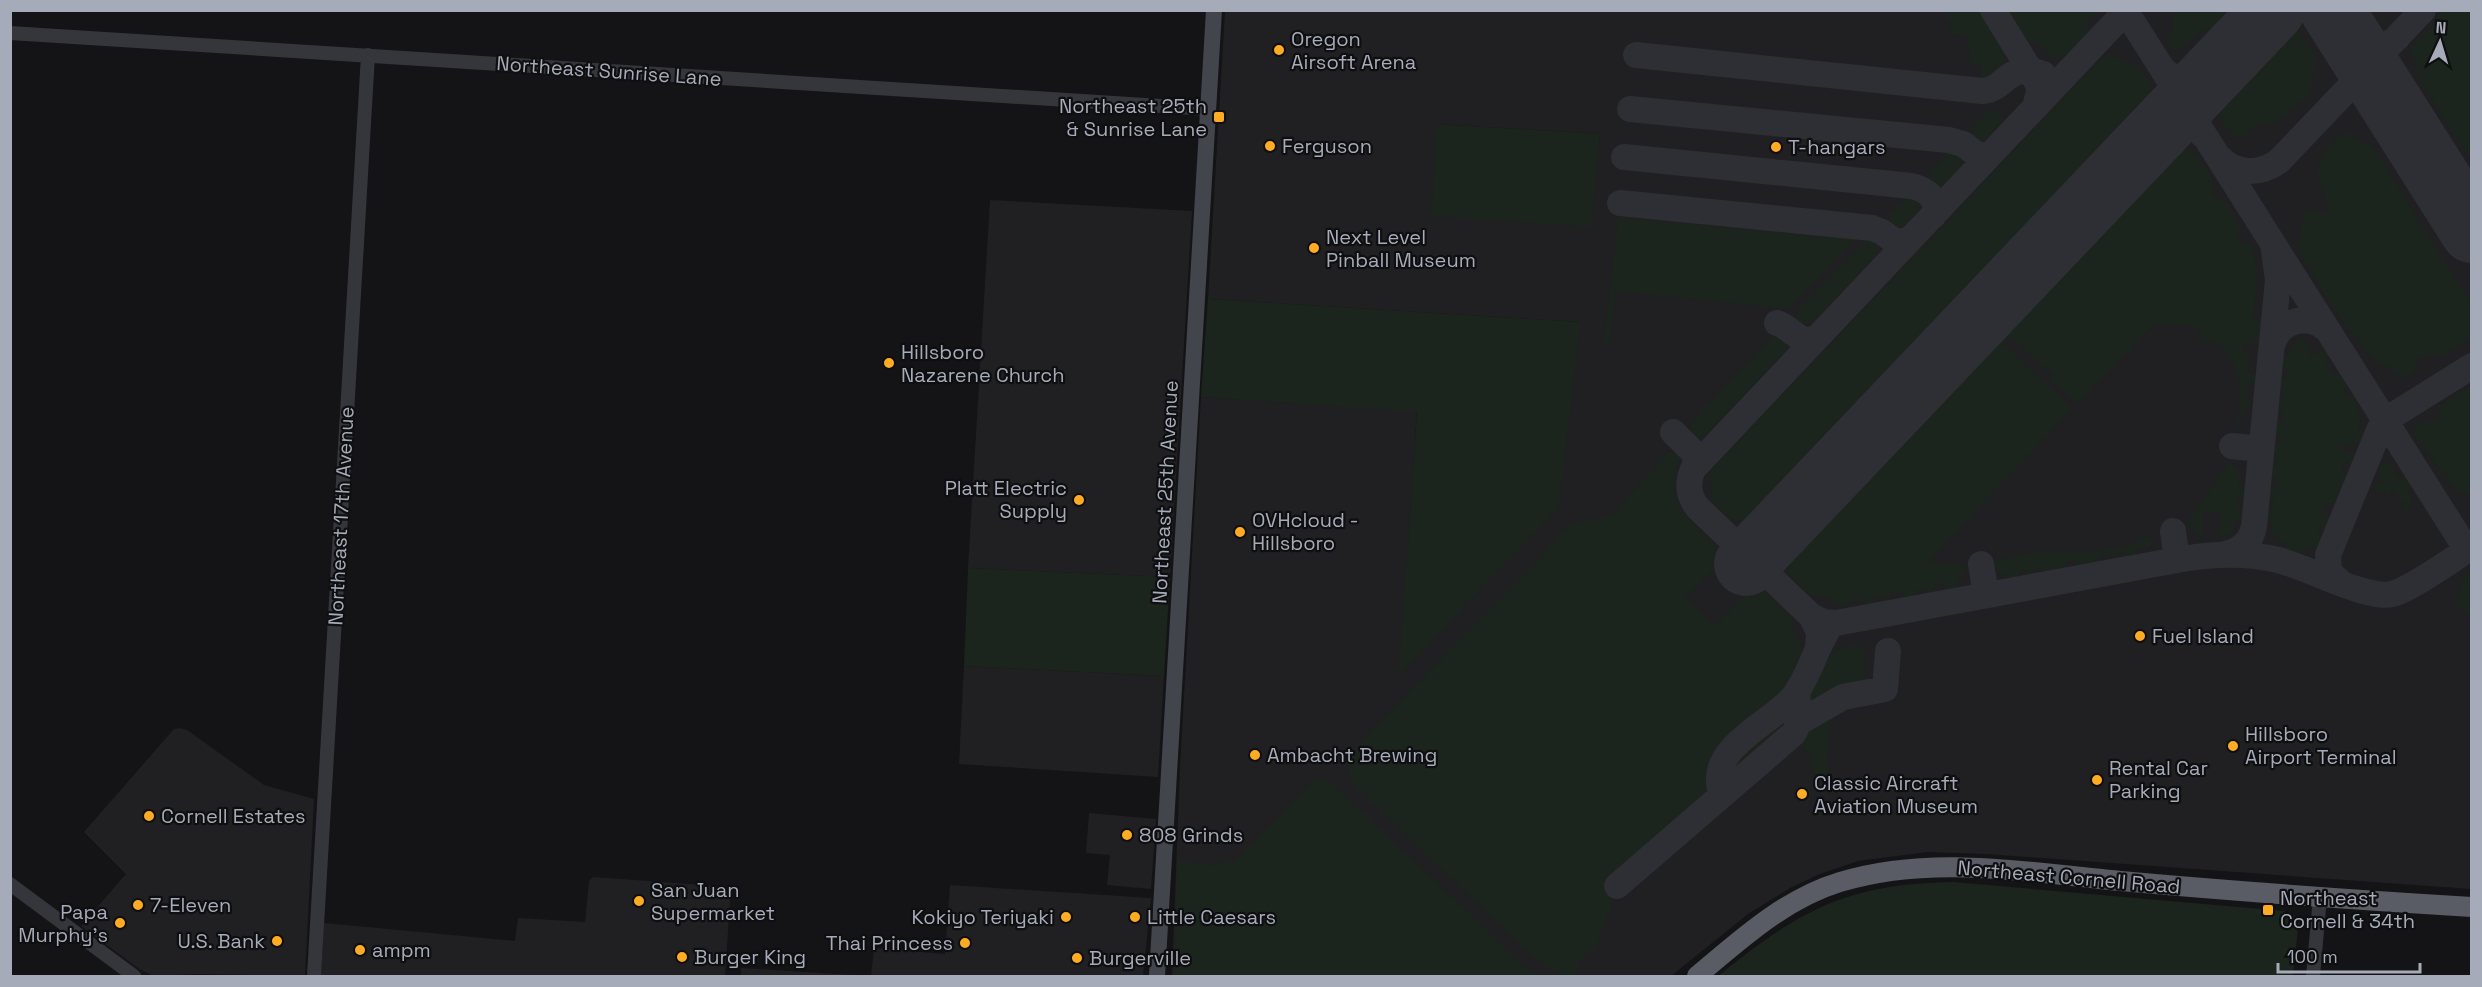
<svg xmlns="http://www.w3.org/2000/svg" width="2482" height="987" font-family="'Space Grotesk',sans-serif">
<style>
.built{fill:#202023;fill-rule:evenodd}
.green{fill:#1c251d}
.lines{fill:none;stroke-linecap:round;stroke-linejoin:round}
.taxiway{stroke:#2e2f34;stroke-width:26}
.runway{stroke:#2e2f34;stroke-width:64}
.tertiary{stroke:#35363c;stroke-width:14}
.secondary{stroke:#43454c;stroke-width:16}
.trunk{stroke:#595c64;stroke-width:20}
.poi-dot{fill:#ffac24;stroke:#0f0f11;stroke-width:2}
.labels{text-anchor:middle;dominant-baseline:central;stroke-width:4.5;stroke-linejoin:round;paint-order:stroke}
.poi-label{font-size:20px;fill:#a5abb8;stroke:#0f0f11;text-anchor:start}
.street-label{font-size:20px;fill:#a5abb8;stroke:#0f0f11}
</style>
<rect width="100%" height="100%" fill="#141416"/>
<path class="built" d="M 1225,11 L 2471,11 L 2471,889 L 1986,854 L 1927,852 L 1858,861 L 1820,874 L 1790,888 L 1748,914 L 1671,976 L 1172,976 L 1180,767 L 1201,397 L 1417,411 L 1400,674 L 1580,322 L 1208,299 ZM 1437,124 L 1600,134 L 1590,227 Z
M 990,200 L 1192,211 L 1170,577 L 968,568 Z
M 964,666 L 1164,676 L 1158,777 L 959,764 Z
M 180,728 L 187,730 L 264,785 L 314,799 L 305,976 L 197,974 L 154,976 L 139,969 L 81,926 L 126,874 L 84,832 L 174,729 Z
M 1089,813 L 1156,819 L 1151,889 L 1107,885 L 1110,855 L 1086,853 Z
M 593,877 L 731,887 L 725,976 L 321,976 L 324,923 L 515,941 L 518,918 L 585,922 L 589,881 Z
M 950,885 L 1151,898 L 1143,976 L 741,976 L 741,968 L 871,976 L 874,948 L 945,954 Z"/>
<path class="green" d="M 2173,10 L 2235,10 L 2235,11 L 2214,33 L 2207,27 L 2179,51 L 2172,49 L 2166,40 L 2174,27 Z
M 1946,11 L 1983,11 L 2008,51 L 2005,65 L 1992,80 L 1981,81 L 1982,65 L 1969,63 L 1970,48 L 1967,36 L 1950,34 L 1951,22 L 1946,18 Z
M 2003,11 L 2097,11 L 2088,19 C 2088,24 2089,29 2086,33 C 2081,42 2066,58 2057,59 L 2047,54 L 2042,45 L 2021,38 Z
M 2445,11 L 2471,11 L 2471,160 L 2419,78 C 2417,71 2417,65 2416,59 C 2414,53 2411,53 2411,46 L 2432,28 L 2441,13 Z
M 2285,30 L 2298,30 L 2316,57 L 2309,95 L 2274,124 L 2258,124 L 2244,136 L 2235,136 L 2226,127 L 2220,115 L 2223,108 L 2228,103 L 2232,86 Z
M 2104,56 C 2115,56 2121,58 2129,65 L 2136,65 L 2152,86 L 2150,100 L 2145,104 L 2133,107 L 2130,124 L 2086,175 L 1816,458 L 1769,504 L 1757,505 C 1753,509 1753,514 1749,518 C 1737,528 1718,508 1711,500 L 1712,486 L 1708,477 L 1711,470 Z
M 1994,109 L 2001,113 L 2003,121 L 1986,140 L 1979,140 L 1973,134 L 1972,129 L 1987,112 Z
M 1437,124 L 1600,134 L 1591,227 L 1432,216 Z
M 2349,133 L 2362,143 L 2372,146 L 2470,302 C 2469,314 2472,323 2471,336 C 2464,343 2449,353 2439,356 C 2433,357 2427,353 2421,357 C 2412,364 2420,373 2404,377 L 2390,366 L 2377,363 L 2340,318 L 2300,253 L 2299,243 L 2305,213 L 2314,209 L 2320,215 L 2330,209 L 2318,175 L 2318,170 C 2325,154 2329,135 2349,133 Z
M 2187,149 C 2197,152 2212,174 2213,185 C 2213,189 2212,192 2212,195 L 2227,204 L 2241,231 L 2235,234 L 2240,244 L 2249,243 C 2261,266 2256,293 2253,318 L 2262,319 L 2259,343 L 2243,343 L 2242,350 L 2249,355 L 2248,374 L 2256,376 L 2255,383 L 2248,382 L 2246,398 L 2251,400 L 2251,406 L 2245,406 L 2240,422 L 2236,424 C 2244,385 2243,375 2220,343 L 2203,340 L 2194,326 L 2154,324 L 2077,404 L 2050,380 L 2053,375 L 2011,337 L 2003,344 L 2073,408 L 1928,562 L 1967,567 L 1957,583 L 1957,589 L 1947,591 L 1946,583 L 1935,585 L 1936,593 L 1927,594 L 1925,588 L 1915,590 L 1915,596 L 1903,598 L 1903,592 L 1890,594 L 1891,600 L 1886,601 L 1885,596 L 1875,597 L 1874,604 L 1865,604 L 1864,599 L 1851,600 L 1851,608 L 1840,605 L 1823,595 L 1811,596 C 1799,586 1779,570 1791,554 L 1801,550 L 1803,533 L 2151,170 L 2157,164 L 2171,161 L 2177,151 Z
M 1949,153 L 1958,155 L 1962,165 L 1945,184 L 1935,185 L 1931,181 L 1931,171 Z
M 1908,197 L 1917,200 L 1919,210 L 1904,226 L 1895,228 L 1891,224 L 1890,216 Z
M 1619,217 L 1835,238 L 1839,231 L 1851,232 L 1854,235 L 1854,240 L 1789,309 L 1615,291 L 1609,343 L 1604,343 Z
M 1868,240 L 1878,245 L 1877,255 L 1812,323 L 1806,325 L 1800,323 L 1797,314 L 1800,309 L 1862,243 Z
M 1208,299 L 1580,322 L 1559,507 L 1399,675 L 1417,412 L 1201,397 Z
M 1777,336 L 1786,342 L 1785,351 L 1705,435 L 1701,438 L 1695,437 L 1690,429 L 1693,421 L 1770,339 Z
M 2301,339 L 2305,340 L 2311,357 L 2326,347 L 2331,355 L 2325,358 L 2325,362 L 2334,375 L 2340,371 L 2350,385 L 2344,389 L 2349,398 L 2356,395 L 2361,404 L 2356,407 L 2361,418 L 2358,429 L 2364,432 L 2360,443 L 2354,441 L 2351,446 L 2345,443 L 2341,448 L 2344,452 L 2356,453 L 2351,465 L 2345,463 L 2341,470 L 2342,473 L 2347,475 L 2335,506 L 2329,503 L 2324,509 L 2324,514 L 2331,517 L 2327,528 L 2321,526 L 2317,533 L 2323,537 L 2318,548 L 2313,546 L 2308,549 L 2302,549 L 2298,554 L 2286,551 L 2287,544 L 2273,536 L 2272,520 L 2265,519 L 2266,513 L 2272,512 L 2274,499 L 2267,498 L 2268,488 L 2276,487 L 2277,478 L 2269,476 L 2271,466 L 2277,466 L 2278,455 L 2272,454 L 2273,443 L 2280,444 L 2281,435 L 2274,433 L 2275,422 L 2282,422 L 2284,412 L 2276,410 L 2277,400 L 2284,401 L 2286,389 L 2278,388 L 2279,378 L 2287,378 L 2288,368 L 2280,367 L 2281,358 L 2288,358 L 2293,346 Z
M 2471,385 L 2471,494 L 2458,491 L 2415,436 C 2414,426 2417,424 2425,420 L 2432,421 L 2438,418 L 2444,403 Z
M 1673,451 L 1679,455 C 1682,465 1674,472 1674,483 C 1674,512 1700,530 1720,548 C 1726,564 1695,586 1685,597 L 1715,626 L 1751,589 L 1761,588 L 1793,620 L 1793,633 C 1811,649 1801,679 1787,696 C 1769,718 1741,732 1721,751 L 1715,762 L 1707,795 L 1620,869 L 1612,881 L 1613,900 L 1596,947 L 1579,961 L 1576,976 C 1553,977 1537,959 1520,944 L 1358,789 C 1344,771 1347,758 1361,742 L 1539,559 L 1562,531 L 1574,523 L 1610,517 L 1667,454 Z
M 2230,462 L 2239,471 L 2238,487 L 2247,487 L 2246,496 L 2239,495 L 2236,506 L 2244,511 L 2243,518 L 2236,517 L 2232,533 L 2220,536 L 2221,512 L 2203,511 L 2202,539 L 2187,523 Z
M 2386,462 L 2392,467 L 2397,477 L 2408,476 L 2414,486 L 2408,490 L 2412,501 L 2406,512 L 2401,510 L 2405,502 L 2395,498 L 2397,493 L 2391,490 L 2388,496 L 2384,491 L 2377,493 L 2374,485 L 2381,483 L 2381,469 L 2374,467 L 2375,464 L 2382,467 Z
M 2152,536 L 2154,545 L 2137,550 L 2137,556 L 2127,558 L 2125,552 L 2115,554 L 2115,560 L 2112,561 L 2111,554 L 2099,556 L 2099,563 L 2077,567 L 2076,560 L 2066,561 L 2066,569 L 2046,573 L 2043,567 L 2034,568 L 2033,576 L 2028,576 L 2027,570 L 2020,571 L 2019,578 L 2008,580 L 2006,574 L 2000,574 L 1997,569 L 1992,568 L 1995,562 C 2033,545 2080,555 2121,548 C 2131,546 2142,540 2152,536 Z
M 2471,566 L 2471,615 L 2459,609 L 2456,603 L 2467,572 Z
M 968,568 L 1170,577 L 1164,676 L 964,666 Z
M 1852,645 L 1860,645 L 1866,652 L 1864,684 L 1840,690 L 1806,709 C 1798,680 1827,652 1852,645 Z
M 1788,709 L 1789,719 L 1786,729 L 1724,782 L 1724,769 L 1731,758 Z
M 1831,711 L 1826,763 L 1830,768 L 1823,783 L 1809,766 L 1813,760 L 1800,743 C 1801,727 1819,719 1831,711 Z
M 1317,777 L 1331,782 L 1535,976 L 1175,976 L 1177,861 L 1218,866 L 1225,858 L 1233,864 Z
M 1953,882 L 2284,911 L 2299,918 L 2293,976 L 1718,976 C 1800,910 1846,884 1953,882 Z"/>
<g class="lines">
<path class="taxiway" d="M 1993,10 L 2030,70 L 2043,74
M 2125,10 L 2467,550
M 2346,33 C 2363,45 2378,52 2397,38
M 1636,55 L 1982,91 C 2003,90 2005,70 2030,70 L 2040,88 L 2035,107
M 2161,67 C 2179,88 2197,81 2217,68
M 1630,109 L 1949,140 L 1963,144 L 1979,156 L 1990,154
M 2150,139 C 2169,126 2188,118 2206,138
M 1624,157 L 1912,186 C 1927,190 1940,199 1933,216
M 2219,157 C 2235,175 2260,175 2279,161 L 2423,10
M 1620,203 L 1872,228 L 1882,232 L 1897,243 L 1910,239
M 1777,323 C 1792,327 1801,348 1817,337
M 2272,346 C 2279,319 2311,311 2330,333
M 1673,432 L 1695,454 L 1695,466
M 2232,446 L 2261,449
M 2173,531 L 2177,560
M 2225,554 C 2241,551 2251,542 2254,526 L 2278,280 L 2274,251
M 1981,564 L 1986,595
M 2339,581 L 2329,572 L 2328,555 L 2380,428 L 2392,416 L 2472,366
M 1811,616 L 1823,622 L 1836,623 L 2177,560 C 2210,554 2244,552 2278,560 C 2307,567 2367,600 2392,594 C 2410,590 2454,558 2472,547
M 1818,648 L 1819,632 L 1811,616 L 1697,507 C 1688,495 1687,483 1693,469 L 2127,10
M 1798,723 L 1843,697 L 1885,689 L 1888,651
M 1722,794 C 1704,749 1770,725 1794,696 C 1808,678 1814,653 1826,633
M 1617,886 L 1793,734 C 1803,720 1794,704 1799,688"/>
<path class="runway" d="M 2332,10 L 2472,231
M 1746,564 L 2273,10"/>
<path class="tertiary" d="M 10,33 L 1208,109
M 10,884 L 134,976
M 314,976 L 368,55
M 2313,976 L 2320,897"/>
<path class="secondary" d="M 1157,976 L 1214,10"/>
<path class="trunk" d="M 1697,976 C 1740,940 1784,899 1840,882 C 1935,853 2035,874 2132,882 C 2245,892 2358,900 2472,907"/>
</g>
<g class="poi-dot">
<circle cx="1279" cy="50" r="6"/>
<rect x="1213" y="111" width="12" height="12" rx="3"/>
<circle cx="1270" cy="146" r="6"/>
<circle cx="1776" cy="147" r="6"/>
<circle cx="1314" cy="248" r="6"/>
<circle cx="889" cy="363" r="6"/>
<circle cx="1079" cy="500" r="6"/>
<circle cx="1240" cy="532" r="6"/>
<circle cx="2140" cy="636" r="6"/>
<circle cx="2233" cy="746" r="6"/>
<circle cx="1255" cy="755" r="6"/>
<circle cx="2097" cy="780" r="6"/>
<circle cx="1802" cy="794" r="6"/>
<circle cx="149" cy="816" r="6"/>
<circle cx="1127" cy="835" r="6"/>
<circle cx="639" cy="901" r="6"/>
<circle cx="138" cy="905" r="6"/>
<rect x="2262" y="904" width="12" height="12" rx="3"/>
<circle cx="1066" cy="917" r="6"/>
<circle cx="1135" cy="917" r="6"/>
<circle cx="120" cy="923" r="6"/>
<circle cx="277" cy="941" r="6"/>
<circle cx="965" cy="943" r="6"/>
<circle cx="360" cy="950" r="6"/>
<circle cx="682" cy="957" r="6"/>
<circle cx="1077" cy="958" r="6"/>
</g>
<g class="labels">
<g class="poi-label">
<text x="1291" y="39">Oregon<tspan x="1291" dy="23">Airsoft Arena</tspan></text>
<text x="1207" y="106" text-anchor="end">Northeast 25th<tspan x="1207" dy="23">&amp; Sunrise Lane</tspan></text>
<text x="1282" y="146">Ferguson</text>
<text x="1788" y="147">T-hangars</text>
<text x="1326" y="237">Next Level<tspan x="1326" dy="23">Pinball Museum</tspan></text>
<text x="901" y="352">Hillsboro<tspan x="901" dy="23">Nazarene Church</tspan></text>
<text x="1067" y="488" text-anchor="end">Platt Electric<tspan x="1067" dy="23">Supply</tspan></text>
<text x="1252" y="520">OVHcloud -<tspan x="1252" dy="23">Hillsboro</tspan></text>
<text x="2152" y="636">Fuel Island</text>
<text x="2245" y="734">Hillsboro<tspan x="2245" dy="23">Airport Terminal</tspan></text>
<text x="1267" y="755">Ambacht Brewing</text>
<text x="2109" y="768">Rental Car<tspan x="2109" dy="23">Parking</tspan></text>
<text x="1814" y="783">Classic Aircraft<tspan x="1814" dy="23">Aviation Museum</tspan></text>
<text x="161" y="816">Cornell Estates</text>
<text x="1139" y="835">808 Grinds</text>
<text x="651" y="890">San Juan<tspan x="651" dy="23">Supermarket</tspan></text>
<text x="2280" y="898">Northeast<tspan x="2280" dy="23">Cornell &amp; 34th</tspan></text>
<text x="150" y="905">7-Eleven</text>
<text x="108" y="912" text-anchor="end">Papa<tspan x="108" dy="23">Murphy's</tspan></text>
<text x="1054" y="917" text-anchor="end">Kokiyo Teriyaki</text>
<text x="1147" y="917">Little Caesars</text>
<text x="265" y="941" text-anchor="end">U.S. Bank</text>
<text x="953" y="943" text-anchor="end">Thai Princess</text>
<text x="372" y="950">ampm</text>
<text x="694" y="957">Burger King</text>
<text x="1089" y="958">Burgerville</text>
</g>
<g class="street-label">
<text transform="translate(609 71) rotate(4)">Northeast Sunrise Lane</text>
<text transform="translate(1165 492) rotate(-87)">Northeast 25th Avenue</text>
<text transform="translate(341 516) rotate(-87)">Northeast 17th Avenue</text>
<text transform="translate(2069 877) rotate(5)">Northeast Cornell Road</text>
</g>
</g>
<rect width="2482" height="987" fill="none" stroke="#a5abb8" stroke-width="24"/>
<g transform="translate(2440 42) rotate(4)" stroke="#0f0f11" stroke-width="4.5" paint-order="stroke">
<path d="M0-4.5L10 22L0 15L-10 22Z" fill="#a5abb8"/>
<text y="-9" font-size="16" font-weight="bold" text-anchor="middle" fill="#a5abb8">N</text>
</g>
<path d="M2278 963v9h142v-9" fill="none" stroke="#a5abb8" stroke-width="3"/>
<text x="2287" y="963" font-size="18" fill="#a5abb8" stroke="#0f0f11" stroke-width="4.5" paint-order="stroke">100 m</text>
</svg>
